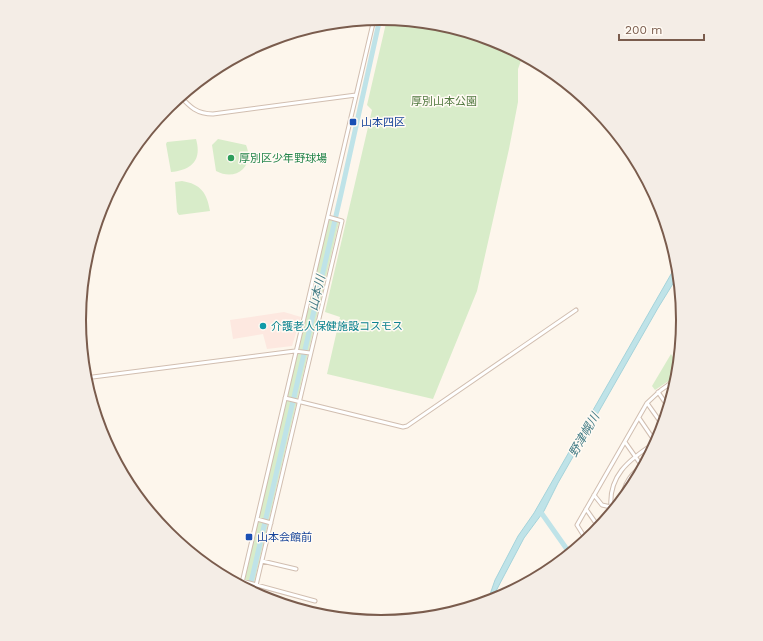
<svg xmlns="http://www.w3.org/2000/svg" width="763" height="641" font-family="'Work Sans','Noto Sans JP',sans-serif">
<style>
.commercial{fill:#fde8e0}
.green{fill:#d8ecc9}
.water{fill:#bfe3e8;stroke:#a5d3da}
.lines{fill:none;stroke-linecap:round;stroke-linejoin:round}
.river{stroke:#bfe3e8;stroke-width:5}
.minor-casing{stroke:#d1beb0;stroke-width:5}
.minor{stroke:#fff;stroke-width:3}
.transit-dot{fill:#1a4fb4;stroke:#fffaf3;stroke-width:1.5}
.leisure-dot{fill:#2e9e5b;stroke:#fffaf3;stroke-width:1.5}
.culture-dot{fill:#0f9aa8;stroke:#fffaf3;stroke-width:1.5}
.labels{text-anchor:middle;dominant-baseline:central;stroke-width:3;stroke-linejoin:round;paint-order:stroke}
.park-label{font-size:11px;fill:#537a41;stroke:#fffaf3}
.transit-label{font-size:11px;fill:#164399;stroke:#fffaf3;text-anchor:start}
.leisure-label{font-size:11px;fill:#27864d;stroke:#fffaf3;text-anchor:start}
.culture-label{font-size:11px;fill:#0d838f;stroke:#fffaf3;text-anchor:start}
.water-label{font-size:12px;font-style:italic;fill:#437c86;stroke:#fffaf3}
.rim{fill:none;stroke:#7a5c4d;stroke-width:2}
</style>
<rect width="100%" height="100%" fill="#fdf6ec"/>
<path class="commercial" d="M 284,312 L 301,317 L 292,346 L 267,349 L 263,334 L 233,339 L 230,320 Z"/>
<path class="green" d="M 387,19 L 441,24 L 497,41 L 523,55 L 518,69 L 518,102 L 509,149 L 477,291 L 433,399 L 327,374 L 340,317 L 325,312 L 372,110 L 367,105 Z
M 196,139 C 202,160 192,170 171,172 L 166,144 L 167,142 Z
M 218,139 L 246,145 C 255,166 236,182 216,171 L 212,145 Z
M 182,181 C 201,184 207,193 210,211 L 179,215 L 177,212 L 175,182 Z
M 327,219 L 339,222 L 252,592 L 243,588 Z
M 683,335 L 680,364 L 673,353 Z
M 671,354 L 679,367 L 679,374 L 655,390 L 652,386 Z"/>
<path class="water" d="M 678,262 L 679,274 L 658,308 L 558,483 L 544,511 L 524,538 L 496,591 L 493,601 L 487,603 L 495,580 L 518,536 L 534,513 Z"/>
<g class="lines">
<path class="river" d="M 540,511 L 571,555
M 249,591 L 341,194 L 380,18"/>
<g class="minor-casing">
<path id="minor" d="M 180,96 C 190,107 197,114 213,114 L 356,95
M 85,378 L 295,351 L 310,353
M 670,383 L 675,390
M 658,392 L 669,408
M 285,398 L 403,427 L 407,426 L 576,310
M 647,403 L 664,427
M 639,418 L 656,443
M 625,442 L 644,469
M 594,495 L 602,505 L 611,507 L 618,506
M 622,502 C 623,483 632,472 647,462
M 586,509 L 600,529
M 612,514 C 605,477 629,459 658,441
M 257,519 L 271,523
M 587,541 L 577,525 L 647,403 L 661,390 L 678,378
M 262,561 L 296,569
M 242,581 L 315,601
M 241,587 L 374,19
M 254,594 L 342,221 L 328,217"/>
</g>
<use href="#minor" class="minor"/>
</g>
<g class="transit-dot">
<rect x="349" y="118" width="8" height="8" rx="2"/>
<rect x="245" y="533" width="8" height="8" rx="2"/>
</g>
<circle class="leisure-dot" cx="231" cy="158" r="4"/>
<circle class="culture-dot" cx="263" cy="326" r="4"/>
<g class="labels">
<g class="park-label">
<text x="444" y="101">厚別山本公園</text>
</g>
<g class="transit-label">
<text x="361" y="122">山本四区</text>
<text x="257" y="537">山本会館前</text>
</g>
<g class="leisure-label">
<text x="239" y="158">厚別区少年野球場</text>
</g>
<g class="culture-label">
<text x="271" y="326">介護老人保健施設コスモス</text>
</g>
<g class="water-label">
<text transform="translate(317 293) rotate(-77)">山本川</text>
<text transform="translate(584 435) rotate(-60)">野津幌川</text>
</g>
</g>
<path d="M0 0H763V641H0ZM86 320a295 295 0 1 1 590 0a295 295 0 1 1-590 0Z" fill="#f4ede6" fill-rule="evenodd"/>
<path class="rim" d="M86 320a295 295 0 1 1 590 0a295 295 0 1 1-590 0Z"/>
<path d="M619 34v6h85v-6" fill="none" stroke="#7a5c4d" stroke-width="2"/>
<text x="625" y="34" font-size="12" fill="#7a5c4d" stroke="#fffaf3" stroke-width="3" paint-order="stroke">200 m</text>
</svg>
